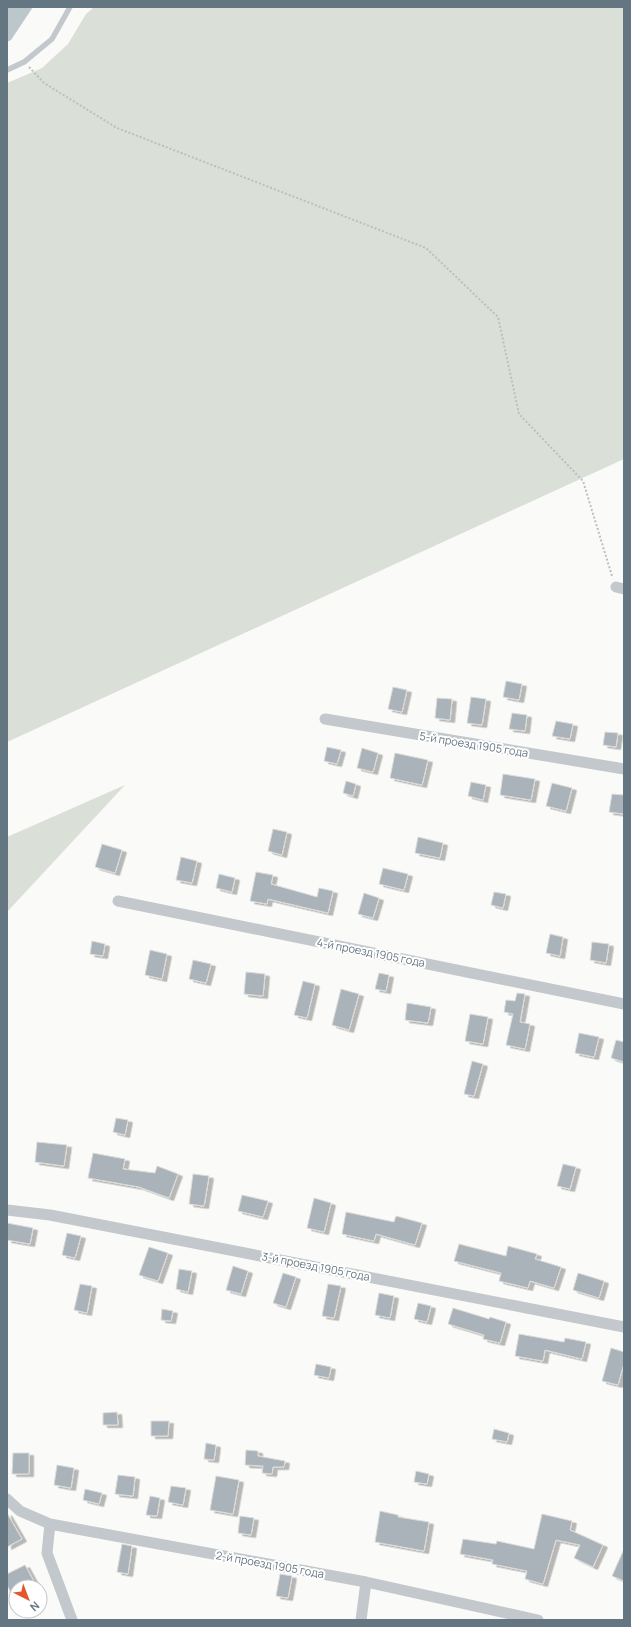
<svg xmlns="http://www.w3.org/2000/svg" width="631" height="1627" font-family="Manrope,sans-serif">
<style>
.green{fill:#dadfd7}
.water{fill:#bbc7cb}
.building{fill:#aab3b9;stroke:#dcdcda;filter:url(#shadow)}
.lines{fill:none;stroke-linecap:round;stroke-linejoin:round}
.path{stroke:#bbbfc2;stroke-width:2;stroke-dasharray:2 2;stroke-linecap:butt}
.service{stroke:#c3c8cc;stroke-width:5.5}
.minor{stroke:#c3c8cc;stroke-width:11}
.labels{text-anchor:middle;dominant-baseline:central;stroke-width:4;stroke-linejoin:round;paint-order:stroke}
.street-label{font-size:11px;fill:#657683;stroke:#fff}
</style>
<defs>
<filter id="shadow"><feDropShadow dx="4.5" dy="2.5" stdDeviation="0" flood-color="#0004"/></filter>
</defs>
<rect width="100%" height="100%" fill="#fafaf8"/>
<path class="green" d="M 94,7 L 624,7 L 624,459 L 7,742 L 7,83 L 42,68 L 68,44 L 86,14 Z
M 125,785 L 7,912 L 7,837 Z"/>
<path class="water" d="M 7,7 L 33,7 L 11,40 L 7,42 Z"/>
<path class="building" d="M 506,681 L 522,684 L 519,700 L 503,697 Z
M 393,687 L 407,690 L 402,712 L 388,709 Z
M 471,697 L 486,699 L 482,725 L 467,723 Z
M 437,698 L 452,699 L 450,720 L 435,718 Z
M 512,713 L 527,715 L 525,731 L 509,729 Z
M 556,721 L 573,724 L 570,739 L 552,736 Z
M 605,732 L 618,733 L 616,747 L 603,745 Z
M 327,747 L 341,750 L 337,764 L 324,761 Z
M 362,748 L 378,753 L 373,772 L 357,768 Z
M 395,753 L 428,760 L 422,785 L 390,778 Z
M 503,774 L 535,779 L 531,800 L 500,795 Z
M 346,781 L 356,784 L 353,796 L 343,793 Z
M 471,782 L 486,785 L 483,800 L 468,796 Z
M 552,783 L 572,788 L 566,811 L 546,806 Z
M 612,794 L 624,795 L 624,814 L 609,812 Z
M 273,829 L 287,832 L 282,855 L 268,851 Z
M 418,837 L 443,843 L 440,858 L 415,853 Z
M 102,844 L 122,850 L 115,873 L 95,867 Z
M 181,857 L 197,861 L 192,883 L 176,880 Z
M 383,868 L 408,874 L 404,890 L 379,884 Z
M 256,872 L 273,875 L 271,884 L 317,897 L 319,888 L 333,891 L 328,913 L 268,899 L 267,904 L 250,901 Z
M 219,874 L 235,878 L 232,892 L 216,888 Z
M 494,892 L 506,894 L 503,908 L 491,905 Z
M 364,893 L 379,898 L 373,918 L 358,914 Z
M 550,934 L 563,937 L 560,956 L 546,953 Z
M 92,941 L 105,944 L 103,956 L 90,954 Z
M 592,942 L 609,944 L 606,963 L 590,960 Z
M 150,950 L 167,954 L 162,979 L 145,975 Z
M 193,960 L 211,964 L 206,983 L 189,979 Z
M 246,972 L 265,974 L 263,996 L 244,994 Z
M 379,973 L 389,975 L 386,991 L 375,989 Z
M 303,981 L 315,984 L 307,1018 L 294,1015 Z
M 341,989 L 359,994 L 349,1030 L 332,1025 Z
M 517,993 L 525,994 L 520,1022 L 530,1024 L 525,1049 L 506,1045 L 513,1014 L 504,1012 L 506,1000 L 515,1001 Z
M 407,1003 L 431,1007 L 428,1023 L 405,1020 Z
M 470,1014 L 488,1017 L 483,1044 L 465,1041 Z
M 579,1033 L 599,1037 L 594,1057 L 575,1053 Z
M 616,1040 L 624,1042 L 624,1062 L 611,1058 Z
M 472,1061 L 483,1064 L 474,1096 L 464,1094 Z
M 116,1118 L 128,1120 L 125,1135 L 113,1132 Z
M 37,1142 L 67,1145 L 64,1166 L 35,1162 Z
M 93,1153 L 125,1159 L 123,1169 L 155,1173 L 157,1166 L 178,1174 L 169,1198 L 139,1187 L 88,1178 Z
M 563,1164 L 576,1167 L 570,1189 L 557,1186 Z
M 193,1174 L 209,1176 L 204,1206 L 189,1204 Z
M 242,1195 L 268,1201 L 263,1217 L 238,1211 Z
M 314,1198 L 331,1203 L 324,1232 L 307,1228 Z
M 346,1212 L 394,1222 L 396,1216 L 422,1223 L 415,1245 L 376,1234 L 374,1241 L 342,1234 Z
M 7,1223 L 33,1228 L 30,1244 L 7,1240 Z
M 67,1233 L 81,1236 L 75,1258 L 62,1255 Z
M 459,1244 L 506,1256 L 508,1246 L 537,1254 L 535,1259 L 561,1267 L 554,1288 L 530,1281 L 528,1288 L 499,1281 L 501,1273 L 454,1261 Z
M 149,1247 L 168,1253 L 158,1281 L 139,1275 Z
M 233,1266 L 248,1271 L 241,1294 L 226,1290 Z
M 179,1269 L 192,1271 L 188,1292 L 176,1289 Z
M 283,1273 L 296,1277 L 286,1307 L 273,1303 Z
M 578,1273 L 604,1281 L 599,1298 L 573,1290 Z
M 80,1284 L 92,1286 L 87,1313 L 74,1310 Z
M 328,1284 L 341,1286 L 334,1318 L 322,1316 Z
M 379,1293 L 394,1296 L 390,1318 L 375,1315 Z
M 418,1303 L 431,1306 L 427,1322 L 414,1319 Z
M 453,1308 L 489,1319 L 490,1317 L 506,1322 L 500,1343 L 483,1339 L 484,1335 L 448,1324 Z
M 162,1309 L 173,1311 L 171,1321 L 161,1320 Z
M 519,1334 L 564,1342 L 565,1338 L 586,1342 L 582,1359 L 545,1350 L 543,1361 L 515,1356 Z
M 611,1348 L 624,1352 L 624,1363 L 618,1385 L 602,1381 Z
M 316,1364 L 331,1367 L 329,1378 L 314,1375 Z
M 117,1412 L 118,1425 L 103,1425 L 103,1413 Z
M 151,1421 L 169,1421 L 168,1436 L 151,1436 Z
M 494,1429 L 509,1433 L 507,1442 L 492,1439 Z
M 206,1443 L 216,1445 L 214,1460 L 204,1459 Z
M 246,1450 L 258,1451 L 258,1456 L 285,1461 L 284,1467 L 273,1467 L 272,1474 L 262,1473 L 263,1466 L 245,1465 Z
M 13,1453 L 29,1453 L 29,1474 L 12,1474 Z
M 57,1465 L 74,1468 L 71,1488 L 54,1485 Z
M 416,1471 L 429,1474 L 427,1484 L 414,1482 Z
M 118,1475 L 135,1477 L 133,1496 L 115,1494 Z
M 216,1476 L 239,1480 L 233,1514 L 210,1510 Z
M 171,1486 L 186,1488 L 183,1505 L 168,1502 Z
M 85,1489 L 102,1493 L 99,1504 L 83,1500 Z
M 150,1496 L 160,1498 L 157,1516 L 146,1515 Z
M 380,1511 L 398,1515 L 398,1517 L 429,1522 L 424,1551 L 375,1542 Z
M 7,1513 L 22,1539 L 7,1547 Z
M 542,1514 L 572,1521 L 570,1530 L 603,1545 L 593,1567 L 574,1558 L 580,1545 L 556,1540 L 543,1584 L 525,1579 L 527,1571 L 492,1564 L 493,1560 L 460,1554 L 463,1539 L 496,1544 L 497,1541 L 534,1549 Z
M 240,1516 L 254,1518 L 251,1535 L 238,1533 Z
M 122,1544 L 132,1546 L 128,1574 L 117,1572 Z
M 624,1549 L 624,1581 L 612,1576 Z
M 25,1565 L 37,1587 L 16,1587 L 16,1603 L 7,1585 L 7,1574 Z
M 280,1574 L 292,1576 L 288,1598 L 276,1596 Z"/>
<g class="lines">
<path class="path" d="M 29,67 L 44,83 L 117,128 L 426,248 L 498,317 L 519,414 L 583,481 L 612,576"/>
<path class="service" d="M 7,70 L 24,62 L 52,39 L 70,7"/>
<path class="minor" d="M 616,587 L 624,589
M 325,719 L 624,769
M 118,901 L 624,1004
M 7,1210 L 50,1215 L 624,1327
M 7,1499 L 20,1511 L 50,1524 L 366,1582 L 538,1620
M 50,1524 L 47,1553 L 72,1620
M 361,1620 L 366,1582"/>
</g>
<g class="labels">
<g class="street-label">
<text transform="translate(474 744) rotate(9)">5-й проезд 1905 года</text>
<text transform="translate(371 952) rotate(11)">4-й проезд 1905 года</text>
<text transform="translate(316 1266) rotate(11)">3-й проезд 1905 года</text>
<text transform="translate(270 1564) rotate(10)">2-й проезд 1905 года</text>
</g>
</g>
<rect width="631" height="1627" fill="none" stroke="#657683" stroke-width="16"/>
<g transform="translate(28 1599) rotate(138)"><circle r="19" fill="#ffffff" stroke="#c1c8cd"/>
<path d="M0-3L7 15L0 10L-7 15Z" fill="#e4572e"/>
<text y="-6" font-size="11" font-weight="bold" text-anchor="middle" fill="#657683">N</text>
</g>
</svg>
